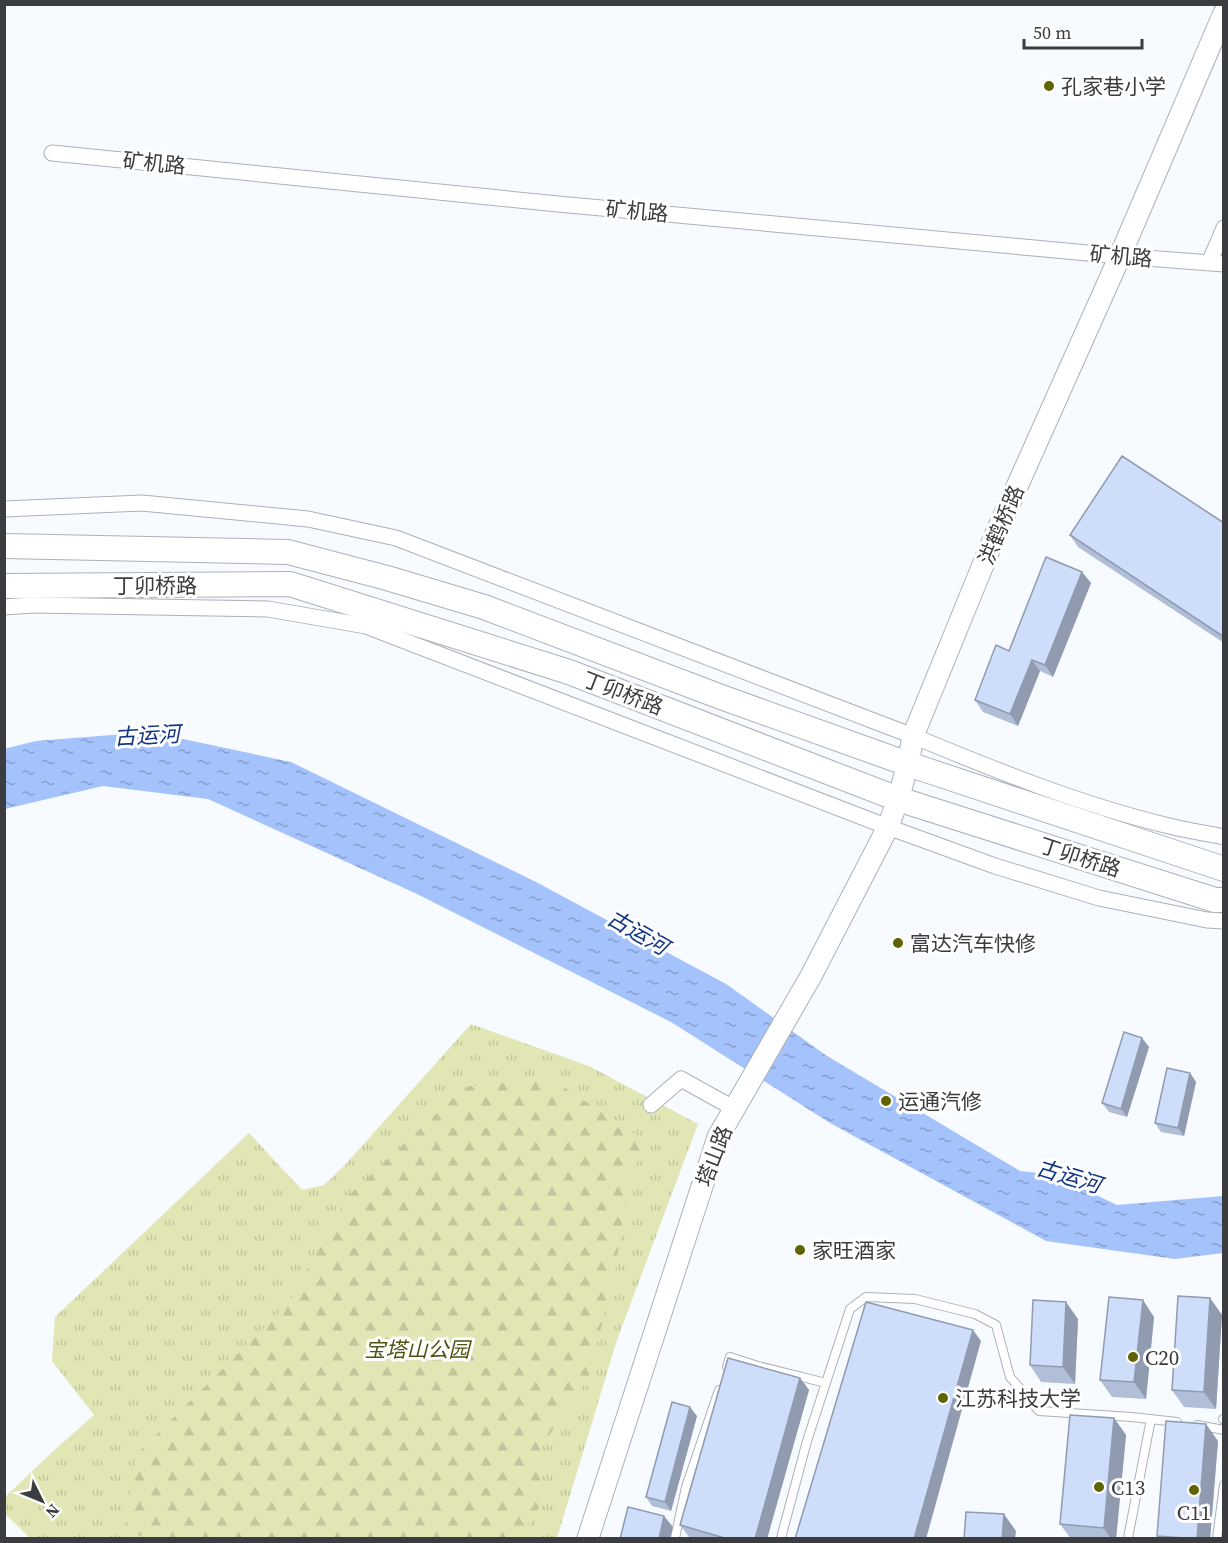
<svg xmlns="http://www.w3.org/2000/svg" width="1228" height="1543" font-family="'Source Serif 4','Noto Sans SC',serif">
<style>
.grass{fill:url(#grass-tufts)}
.forest{fill:url(#forest-firs)}
.water{fill:url(#water-ripples)}
.lines{fill:none;stroke-linecap:round;stroke-linejoin:round}
.lane-casing{stroke:#acb1b9;stroke-width:10}
.street-casing{stroke:#acb1b9;stroke-width:17}
.secondary-casing{stroke:#acb1b9;stroke-width:23}
.primary-casing{stroke:#acb1b9;stroke-width:26}
.lane{stroke:#fff;stroke-width:8}
.street{stroke:#fff;stroke-width:15}
.secondary{stroke:#fff;stroke-width:21}
.primary{stroke:#fff;stroke-width:24}
.wall{fill:#b0bed7}
.shaded-wall{fill:#909baf}
.building{fill:#cdddfa;stroke:#909baf;stroke-width:1.5}
.poi-dot{fill:#5f6300;stroke:#fff;stroke-width:2}
.labels{text-anchor:middle;dominant-baseline:central;stroke-width:6;stroke-linejoin:round;paint-order:stroke}
.poi-label{font-size:21px;fill:#3a3c3f;stroke:#fff;text-anchor:start}
.street-label{font-size:21px;fill:#3a3c3f;stroke:#fff}
.park-label{font-size:21px;font-style:italic;fill:#4e5213;stroke:#fff}
.water-label{font-size:22px;font-style:italic;fill:#133785;stroke:#fff}
</style>
<defs>
<pattern id="grass-tufts" width="24" height="20" patternUnits="userSpaceOnUse" patternTransform="scale(1.5)"><rect width="24" height="20" fill="#e1e6b4"/><path d="M3 7l-1-3M5 7V3M7 7l1-3M15 17l-1-3M17 17v-4M19 17l1-3" fill="none" stroke="#c2c69c"/></pattern>
<pattern id="forest-firs" width="22" height="20" patternUnits="userSpaceOnUse" patternTransform="scale(1.5)"><rect width="22" height="20" fill="#e1e6b4"/><path d="M5 1l3.5 6h-7zM16 11l3.5 6h-7z" fill="#c2c69c"/></pattern>
<pattern id="water-ripples" width="26" height="14" patternUnits="userSpaceOnUse" patternTransform="scale(1.5)"><rect width="26" height="14" fill="#a4c2fb"/><path d="M2 4q2-2 4 0t4 0M15 11q2-2 4 0t4 0" fill="none" stroke="#879fcd"/></pattern>
</defs>
<rect width="100%" height="100%" fill="#f7faff"/>
<path class="grass" d="M 471,1024 L 589,1066 L 698,1124 L 617,1340 L 557,1538 L 30,1538 L 5,1514 L 4,1498 L 49,1455 L 94,1415 L 52,1361 L 55,1317 L 249,1133 L 302,1190 L 324,1185 L 344,1166 Z"/>
<path class="forest" d="M 550,1078 L 650,1144 L 629,1173 L 615,1273 L 588,1379 L 541,1447 L 539,1507 L 523,1538 L 144,1538 L 125,1527 L 136,1455 L 288,1304 L 348,1196 L 465,1087 Z"/>
<path class="water" d="M 150,732 L 291,762 L 536,882 L 726,984 L 827,1056 L 1020,1171 L 1055,1175 L 1117,1205 L 1223,1196 L 1223,1253 L 1175,1259 L 1046,1241 L 830,1123 L 671,1022 L 415,893 L 208,799 L 103,786 L 5,809 L 4,749 L 36,741 Z"/>
<g class="lines">
<g class="lane-casing">
<path id="lane" d="M 727,1367 L 730,1357 L 758,1366 L 826,1383
M 1223,1419 L 1224,1420
M 1197,1425 L 1224,1430
M 675,1538 L 686,1487 L 719,1390
M 781,1538 L 807,1441 L 850,1309 L 866,1297 L 915,1299 L 975,1314 L 996,1325 L 1010,1377 L 1039,1411 L 1132,1417 L 1177,1422
M 1128,1538 L 1151,1419
M 1217,1538 L 1224,1485"/>
</g>
<g class="street-casing">
<path id="street" d="M 52,153 L 558,204 L 1120,256 L 1224,264
M 1209,263 L 1224,228
M 4,509 L 142,503 L 308,519 L 396,538 L 913,736 C 995,770 1079,804 1165,825 C 1184,830 1204,833 1224,837
M 4,607 L 33,605 L 268,609 L 366,626 L 888,827 L 995,866 L 1099,898 L 1207,920 L 1224,921
M 651,1105 L 681,1079 L 735,1109"/>
</g>
<g class="secondary-casing">
<path id="secondary" d="M 588,1538 L 718,1137 L 811,976 L 888,827 L 898,799 L 908,764 L 913,736 L 994,538 L 1120,256 L 1224,13"/>
</g>
<g class="primary-casing">
<path id="primary" d="M 4,546 L 288,552 L 387,578 L 484,607 L 721,697 L 908,764 L 1224,869
M 4,586 L 290,584 L 569,672 L 898,799 L 1215,900 L 1224,900"/>
</g>
<use href="#lane" class="lane"/>
<use href="#street" class="street"/>
<use href="#secondary" class="secondary"/>
<use href="#primary" class="primary"/>
</g>
<path class="wall" d="M 1224,523 L 1224,643 L 1078,547 L 1070,535 Z
M 1082,572 L 1091,583 L 1053,677 L 1040,671 L 1018,726 L 983,712 L 975,700 L 1009,651 Z
M 1142,1038 L 1149,1047 L 1127,1117 L 1109,1112 L 1102,1103 Z
M 1190,1073 L 1196,1082 L 1184,1136 L 1161,1132 L 1155,1123 Z
M 1210,1298 L 1222,1315 L 1216,1409 L 1184,1407 L 1172,1390 Z
M 1154,1317 L 1146,1399 L 1112,1397 L 1100,1380 Z
M 1078,1319 L 1075,1384 L 1041,1382 L 1030,1365 Z
M 800,1378 L 809,1390 L 767,1539 L 694,1539 L 689,1537 L 680,1525 Z
M 697,1416 L 671,1511 L 652,1506 L 646,1497 Z
M 1114,1418 L 1126,1435 L 1116,1539 L 1071,1539 L 1060,1524 Z
M 1218,1441 L 1210,1539 L 1159,1539 L 1157,1536 Z"/>
<path class="shaded-wall" d="M 1082,572 L 1091,583 L 1053,677 L 1045,665 Z
M 1032,660 L 1040,671 L 1018,726 L 1010,714 Z
M 1142,1038 L 1149,1047 L 1127,1117 L 1121,1109 Z
M 1190,1073 L 1196,1082 L 1184,1136 L 1178,1128 Z
M 1210,1298 L 1222,1315 L 1216,1409 L 1204,1392 Z
M 1143,1300 L 1154,1317 L 1146,1399 L 1134,1382 Z
M 1066,1302 L 1078,1319 L 1075,1384 L 1063,1367 Z
M 973,1330 L 981,1341 L 926,1539 L 914,1539 Z
M 800,1378 L 809,1390 L 767,1539 L 755,1539 Z
M 690,1407 L 697,1416 L 671,1511 L 665,1502 Z
M 1114,1418 L 1126,1435 L 1116,1539 L 1111,1539 L 1104,1528 Z
M 1206,1424 L 1218,1441 L 1210,1539 L 1197,1539 Z
M 1004,1514 L 1016,1531 L 1015,1539 L 1002,1539 Z
M 664,1516 L 673,1527 L 670,1539 L 659,1539 Z"/>
<path class="building" d="M 1122,456 L 1224,523 L 1224,637 L 1070,535 Z
M 1046,557 L 1082,572 L 1045,665 L 1032,660 L 1010,714 L 975,700 L 996,645 L 1009,651 Z
M 1124,1032 L 1142,1038 L 1121,1109 L 1102,1103 Z
M 1167,1068 L 1190,1073 L 1178,1128 L 1155,1123 Z
M 1178,1296 L 1210,1298 L 1204,1392 L 1172,1390 Z
M 1109,1297 L 1143,1300 L 1134,1382 L 1100,1380 Z
M 1033,1300 L 1066,1302 L 1063,1367 L 1030,1365 Z
M 866,1302 L 973,1330 L 914,1539 L 795,1539 Z
M 728,1358 L 800,1378 L 755,1539 L 728,1539 L 680,1525 Z
M 672,1402 L 690,1407 L 665,1502 L 646,1497 Z
M 1070,1415 L 1114,1418 L 1104,1528 L 1060,1524 Z
M 1166,1421 L 1206,1424 L 1197,1539 L 1157,1536 Z
M 628,1507 L 664,1516 L 659,1539 L 620,1539 Z
M 966,1512 L 1004,1514 L 1002,1539 L 964,1539 Z"/>
<g class="poi-dot">
<circle cx="1049" cy="86" r="6"/>
<circle cx="898" cy="943" r="6"/>
<circle cx="886" cy="1101" r="6"/>
<circle cx="800" cy="1250" r="6"/>
<circle cx="1133" cy="1357" r="6"/>
<circle cx="943" cy="1398" r="6"/>
<circle cx="1099" cy="1487" r="6"/>
<circle cx="1194" cy="1490" r="6"/>
</g>
<g class="labels">
<g class="poi-label">
<text x="1061" y="86">孔家巷小学</text>
<text x="910" y="943">富达汽车快修</text>
<text x="898" y="1101">运通汽修</text>
<text x="812" y="1250">家旺酒家</text>
<text x="1145" y="1357">C20</text>
<text x="955" y="1398">江苏科技大学</text>
<text x="1111" y="1487">C13</text>
<text x="1194" y="1512" text-anchor="middle">C11</text>
</g>
<g class="street-label">
<text transform="translate(154 163) rotate(6)">矿机路</text>
<text transform="translate(637 211) rotate(5)">矿机路</text>
<text transform="translate(1121 256) rotate(5)">矿机路</text>
<text transform="translate(1001 525) rotate(-67)">洪鹤桥路</text>
<text x="155" y="585">丁卯桥路</text>
<text transform="translate(623 693) rotate(21)">丁卯桥路</text>
<text transform="translate(1080 857) rotate(18)">丁卯桥路</text>
<text transform="translate(714 1156) rotate(-69)">塔山路</text>
</g>
<g class="park-label">
<text x="417" y="1349">宝塔山公园</text>
</g>
<g class="water-label">
<text transform="translate(147 735) rotate(-3)">古运河</text>
<text transform="translate(638 932) rotate(30)">古运河</text>
<text transform="translate(1069 1176) rotate(17)">古运河</text>
</g>
</g>
<rect width="1228" height="1543" fill="none" stroke="#3a3c3f" stroke-width="12"/>
<g transform="translate(42 1501) rotate(133)" stroke="#ffffff" stroke-width="4.5" paint-order="stroke">
<path d="M0-4.5L10 22L0 15L-10 22Z" fill="#3a3c3f"/>
<text y="-9" font-size="16" font-weight="bold" text-anchor="middle" fill="#3a3c3f">N</text>
</g>
<path d="M1024 39v9h118v-9" fill="none" stroke="#3a3c3f" stroke-width="3"/>
<text x="1033" y="39" font-size="18" fill="#3a3c3f" stroke="#ffffff" stroke-width="4.5" paint-order="stroke">50 m</text>
</svg>
